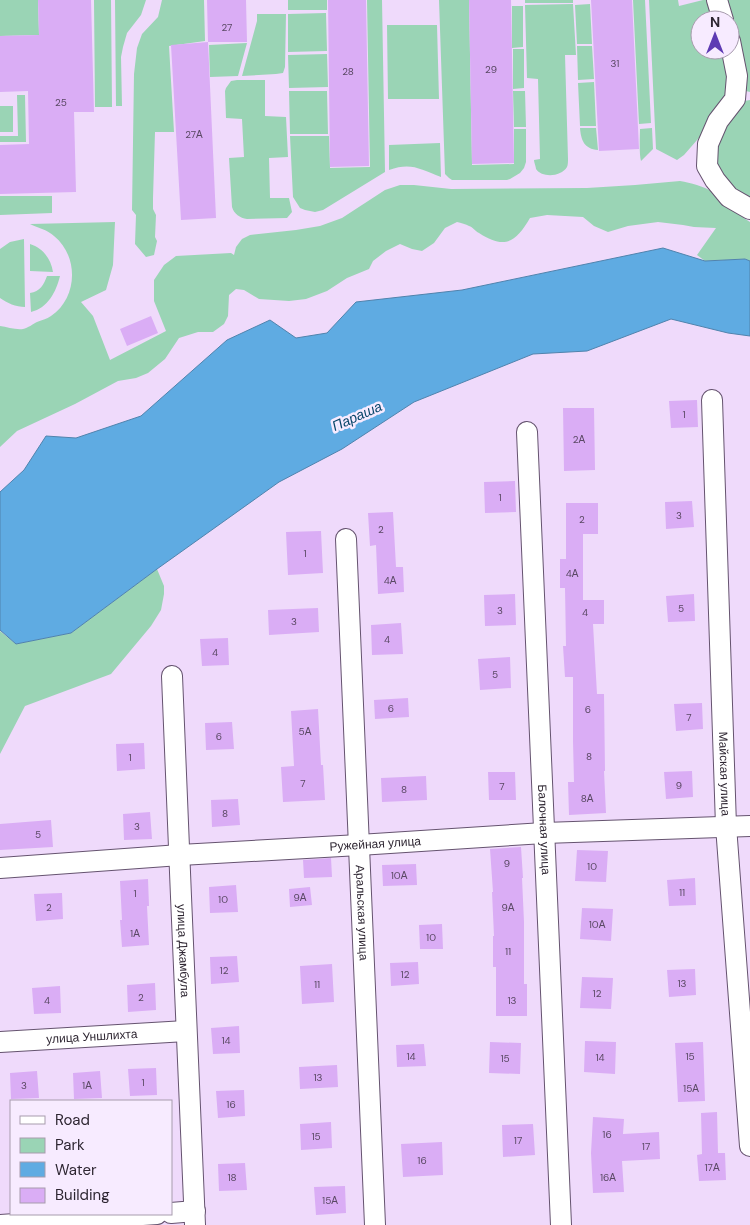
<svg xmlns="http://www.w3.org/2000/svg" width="750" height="1225" font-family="'DM Sans',sans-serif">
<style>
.green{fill:#9ad4b5}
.water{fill:#5fabe2;stroke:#5083ad}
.building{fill:#daadf5}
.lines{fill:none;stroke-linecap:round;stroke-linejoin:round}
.minor-casing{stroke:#65536f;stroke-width:22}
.minor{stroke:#fff;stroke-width:20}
.labels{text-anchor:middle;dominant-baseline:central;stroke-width:5;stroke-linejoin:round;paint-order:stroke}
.number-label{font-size:10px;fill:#594863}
.street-label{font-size:12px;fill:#2e2632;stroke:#f7ebff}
.water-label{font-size:14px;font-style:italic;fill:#0a476b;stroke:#f7ebff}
</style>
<rect width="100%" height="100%" fill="#efdafb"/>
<path class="green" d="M 0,0 L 38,0 L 39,35 L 0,36 Z
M 94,0 L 111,0 L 112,107 L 95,107 Z
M 115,0 L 146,0 L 141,15 L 127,33 L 123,47 L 121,57 L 122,106 L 116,106 Z
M 162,0 L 204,0 L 205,41 L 169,46 L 174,132 L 155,132 L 153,198 L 153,209 L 156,215 L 155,237 L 157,241 L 154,255 L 146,257 L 135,244 L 136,215 L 132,210 L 134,74 L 137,48 L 142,34 L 158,17 Z
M 288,0 L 327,0 L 327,10 L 288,10 Z
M 367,0 L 382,0 L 385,172 L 323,210 L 315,212 L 305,210 L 300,208 L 293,197 L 290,136 L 329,136 L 330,168 L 370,167 Z
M 439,0 L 469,0 L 472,165 L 514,164 L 514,129 L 526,129 L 526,162 L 524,168 L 520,173 L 510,179 L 507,180 L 452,180 L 449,178 L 445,174 Z
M 525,0 L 573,0 L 573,3 L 525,3 Z
M 633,0 L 645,0 L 651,123 L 639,124 Z
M 649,0 L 678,0 L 679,6 L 703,0 L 713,0 L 720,20 L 700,20 L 700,50 L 730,50 L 734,86 L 711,124 L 684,155 L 677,160 L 656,149 Z
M 722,0 L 750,0 L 750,92 L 746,91 L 733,37 Z
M 573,4 L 576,55 L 565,55 L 568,159 C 568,161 568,165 567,167 C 561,177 542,178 536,169 C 536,167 534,162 534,160 L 540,159 L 538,79 L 527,78 L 525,5 Z
M 590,4 L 592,44 L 577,44 L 575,5 Z
M 512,6 L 523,6 L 523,47 L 512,48 Z
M 326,13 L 327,51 L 288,52 L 288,14 Z
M 257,14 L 286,14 L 285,67 L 283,73 L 276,74 L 242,76 L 257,21 Z
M 387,25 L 437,25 L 439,99 L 388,99 Z
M 247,43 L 238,76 L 210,77 L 209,45 Z
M 577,46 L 592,46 L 594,79 L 578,80 Z
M 513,49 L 524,49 L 524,88 L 513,89 Z
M 327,54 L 328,87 L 289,88 L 288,55 Z
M 237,80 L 265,80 L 265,116 L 286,117 L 288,157 L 269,158 L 270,198 L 289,198 L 292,212 L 287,218 L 247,219 C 240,218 234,214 232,207 L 229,158 L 244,157 L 242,119 L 226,118 L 225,91 L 226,88 L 231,81 Z
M 594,82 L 596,126 L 580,126 L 578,83 Z
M 289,91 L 327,91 L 328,134 L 290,134 Z
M 513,91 L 525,91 L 526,127 L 514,127 Z
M 17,95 L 25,95 L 26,142 L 0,142 L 0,136 L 18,136 Z
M 750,100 L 750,205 L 721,181 L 713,149 L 716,139 L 744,101 Z
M 0,106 L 13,106 L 13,132 L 0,132 Z
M 580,128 L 596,128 L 598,150 C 584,149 581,140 580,128 Z
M 652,128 L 653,149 L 641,161 C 639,154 640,137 640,129 Z
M 440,143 L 441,177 C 420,169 411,162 389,170 L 389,145 Z
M 680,181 C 691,183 703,186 713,192 C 727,201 736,214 750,222 L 750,261 L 745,259 L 705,261 L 697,255 L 716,228 L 694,227 L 683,225 L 658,222 L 628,226 L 608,232 L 594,226 L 583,217 L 547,215 L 530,218 C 516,242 505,250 479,233 C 475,231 473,227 469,226 C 466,224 461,223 457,222 L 445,228 L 434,243 L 422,251 L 412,249 L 400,244 L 386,251 L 373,261 L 369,269 L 347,278 L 327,291 L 306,299 L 289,301 L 259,299 L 244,290 L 236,289 L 229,295 L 228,316 L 224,324 L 213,332 L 198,332 L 179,338 L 165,359 L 148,373 L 136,378 L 118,381 L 75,404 L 17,431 L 0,447 L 0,326 C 7,327 16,330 23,329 C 28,328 33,324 37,322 C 41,320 47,319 51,316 C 78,298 79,256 54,236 C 48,230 38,228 30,224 L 115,222 L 113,265 L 106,290 L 81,302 L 93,316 L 110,360 L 166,331 L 154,301 L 154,280 L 164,265 L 176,256 L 231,253 L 234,255 L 236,247 L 242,239 L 250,235 L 296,230 L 320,226 L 342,218 L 385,190 L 400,185 L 414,185 L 451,189 L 587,188 L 635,185 Z
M 0,196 L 52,196 L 52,213 L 0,215 Z
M 24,239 L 25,307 C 16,307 7,303 0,298 L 0,249 L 10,242 Z
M 30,244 C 43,248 51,259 53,272 L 30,271 Z
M 47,276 L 60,276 C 56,292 48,308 31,312 L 30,293 C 40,292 44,284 47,276 Z
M 157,569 L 164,586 L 164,594 L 161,610 L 151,626 L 111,674 L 25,706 L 0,754 L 0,631 L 16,644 L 71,633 Z"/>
<path class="water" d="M 663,248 L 705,261 L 745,259 L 750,261 L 750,336 L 728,333 L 671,319 L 587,351 L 533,354 L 414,402 L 342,449 L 279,482 L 157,569 L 71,633 L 16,644 L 0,630 L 0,492 L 24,470 L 46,436 L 76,438 L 141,416 L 227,340 L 270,320 L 296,338 L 327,333 L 356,302 L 462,290 Z"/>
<path class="building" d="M 38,0 L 91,0 L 94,112 L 74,112 L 76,192 L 0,194 L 0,145 L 29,144 L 28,91 L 0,92 L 0,36 L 39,35 Z
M 207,0 L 246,0 L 247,42 L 208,42 Z
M 328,0 L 366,0 L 369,166 L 330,167 Z
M 469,0 L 511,0 L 514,163 L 472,164 Z
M 591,0 L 632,0 L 639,149 L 599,151 Z
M 208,42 L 216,218 L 181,220 L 171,45 Z
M 151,316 L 158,333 L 127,346 L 120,329 Z
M 697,400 L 698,427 L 671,428 L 669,401 Z
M 563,408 L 594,408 L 595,470 L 564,471 Z
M 515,481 L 516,512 L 485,513 L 484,482 Z
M 692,501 L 694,527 L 666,529 L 665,502 Z
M 566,503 L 598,503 L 598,534 L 583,534 L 583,600 L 604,600 L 604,624 L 593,624 L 597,694 L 604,694 L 605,771 L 604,771 L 606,813 L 569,815 L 568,782 L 574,782 L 573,741 L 573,677 L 565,677 L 563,646 L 566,646 L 565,588 L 560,588 L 560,559 L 566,559 Z
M 393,512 L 396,567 L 403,567 L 404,592 L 378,594 L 376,545 L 370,546 L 368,513 Z
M 321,531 L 323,573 L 288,575 L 286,532 Z
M 515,594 L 516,625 L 485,626 L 484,595 Z
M 694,594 L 695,621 L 668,622 L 666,596 Z
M 318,608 L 319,632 L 269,635 L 268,610 Z
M 401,623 L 403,654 L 372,655 L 371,625 Z
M 228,638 L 229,665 L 202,666 L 200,639 Z
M 510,657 L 511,688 L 480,690 L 478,659 Z
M 408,698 L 409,717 L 375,719 L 374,700 Z
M 702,703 L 703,729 L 676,731 L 674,704 Z
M 318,709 L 321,765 L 323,765 L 325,800 L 283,802 L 281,767 L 294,766 L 291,711 Z
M 232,722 L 234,749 L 206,750 L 205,723 Z
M 144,743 L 145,769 L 117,771 L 116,744 Z
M 692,771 L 693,797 L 666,799 L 664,772 Z
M 488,772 L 515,772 L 516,800 L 489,800 Z
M 426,776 L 427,800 L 382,802 L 381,778 Z
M 238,799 L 240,825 L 212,827 L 211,800 Z
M 150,812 L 152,839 L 124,840 L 123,814 Z
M 51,820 L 53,847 L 0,850 L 0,824 Z
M 521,847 L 523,878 L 522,878 L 524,922 L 524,984 L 527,984 L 527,1016 L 496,1016 L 496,967 L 493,967 L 493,936 L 494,936 L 492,892 L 493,892 L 490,849 Z
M 577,850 L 608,851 L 606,882 L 575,881 Z
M 331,858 L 332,877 L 304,878 L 303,860 Z
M 416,864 L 417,885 L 383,886 L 382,865 Z
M 695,878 L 696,905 L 669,906 L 667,880 Z
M 148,879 L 149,906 L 147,906 L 149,945 L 122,947 L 120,920 L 122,920 L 120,881 Z
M 236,885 L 238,912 L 210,913 L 209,887 Z
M 310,887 L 312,905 L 290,907 L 289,889 Z
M 62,893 L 63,919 L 36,921 L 34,894 Z
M 582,908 L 613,909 L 611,941 L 580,939 Z
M 442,924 L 443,949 L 420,949 L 419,925 Z
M 237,956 L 239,982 L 211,984 L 210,957 Z
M 418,962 L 419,984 L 391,986 L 390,963 Z
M 332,964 L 334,1002 L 302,1004 L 300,966 Z
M 695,969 L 696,995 L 669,997 L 667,970 Z
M 582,977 L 613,978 L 611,1009 L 580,1008 Z
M 155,983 L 156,1010 L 128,1012 L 127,985 Z
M 60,986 L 61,1013 L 34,1014 L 32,988 Z
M 239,1026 L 240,1053 L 213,1054 L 211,1028 Z
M 585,1041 L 616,1042 L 615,1074 L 584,1072 Z
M 490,1042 L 521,1043 L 520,1074 L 489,1073 Z
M 703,1042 L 705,1101 L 678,1102 L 675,1043 Z
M 424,1044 L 426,1066 L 397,1067 L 396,1045 Z
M 337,1065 L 338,1087 L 300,1089 L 299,1067 Z
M 156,1068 L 157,1095 L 130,1096 L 128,1069 Z
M 37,1071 L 39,1098 L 11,1099 L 10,1073 Z
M 100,1071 L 102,1098 L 74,1099 L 73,1073 Z
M 244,1090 L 245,1116 L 218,1118 L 216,1091 Z
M 717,1112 L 718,1153 L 725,1153 L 726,1180 L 699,1181 L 697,1155 L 702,1154 L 701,1113 Z
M 593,1117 L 624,1119 L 623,1134 L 659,1132 L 660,1159 L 622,1161 L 624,1192 L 593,1193 L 591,1153 Z
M 331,1122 L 332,1148 L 301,1150 L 300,1124 Z
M 533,1124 L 535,1155 L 503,1157 L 502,1125 Z
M 442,1142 L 443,1175 L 403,1177 L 401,1144 Z
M 245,1163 L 247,1190 L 219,1191 L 218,1164 Z
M 345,1186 L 346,1213 L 316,1215 L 314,1187 Z"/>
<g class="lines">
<g class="minor-casing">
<g id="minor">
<path d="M 717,0 L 723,20"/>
<path d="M 730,41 L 737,76 L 735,99 L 718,121 L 708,144 L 707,166 L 715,180 L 729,197 L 750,209"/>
<path id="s1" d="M 712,400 L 726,826 L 750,1146"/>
<path id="s2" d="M 527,432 L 561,1225"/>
<path id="s3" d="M 346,539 L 375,1225"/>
<path id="s4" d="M 172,676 C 180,859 186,1042 195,1225"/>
<path id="s5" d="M 0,868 L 180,855 L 359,845 L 544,833 L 750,826"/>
<path id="s6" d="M 0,1042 L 186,1031"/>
<path d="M 171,1213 L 195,1211"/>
<path d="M 0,1225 L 157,1214"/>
</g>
</g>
<use href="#minor" class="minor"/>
</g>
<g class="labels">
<g class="number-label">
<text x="227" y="27">27</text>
<text x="615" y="63">31</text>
<text x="491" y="69">29</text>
<text x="348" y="71">28</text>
<text x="61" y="102">25</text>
<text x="194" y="134">27А</text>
<text x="684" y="414">1</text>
<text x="579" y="439">2А</text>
<text x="500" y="497">1</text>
<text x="679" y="515">3</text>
<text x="582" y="519">2</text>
<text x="381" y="529">2</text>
<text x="305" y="553">1</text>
<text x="572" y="573">4А</text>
<text x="390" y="580">4А</text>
<text x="681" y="608">5</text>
<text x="500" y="610">3</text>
<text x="585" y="612">4</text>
<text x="294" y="621">3</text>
<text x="387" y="639">4</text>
<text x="215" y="652">4</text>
<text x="495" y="674">5</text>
<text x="391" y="708">6</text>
<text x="588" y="709">6</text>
<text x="689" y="717">7</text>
<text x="305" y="731">5А</text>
<text x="219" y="736">6</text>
<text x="589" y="756">8</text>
<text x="130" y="757">1</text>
<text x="303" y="783">7</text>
<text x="679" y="785">9</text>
<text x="502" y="786">7</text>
<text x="404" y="789">8</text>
<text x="587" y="798">8А</text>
<text x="225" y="813">8</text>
<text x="137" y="826">3</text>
<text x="38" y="834">5</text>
<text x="507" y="863">9</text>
<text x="592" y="866">10</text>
<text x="399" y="875">10А</text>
<text x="682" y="892">11</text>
<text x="135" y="893">1</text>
<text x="300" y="897">9А</text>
<text x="223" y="899">10</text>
<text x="49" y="907">2</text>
<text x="508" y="907">9А</text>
<text x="597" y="924">10А</text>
<text x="135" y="933">1А</text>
<text x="431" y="937">10</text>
<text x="508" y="951">11</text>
<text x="224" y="970">12</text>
<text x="405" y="974">12</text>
<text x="682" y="983">13</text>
<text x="317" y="984">11</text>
<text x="597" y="993">12</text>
<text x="141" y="997">2</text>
<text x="47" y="1000">4</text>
<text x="512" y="1000">13</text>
<text x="226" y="1040">14</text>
<text x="411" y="1056">14</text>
<text x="690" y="1056">15</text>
<text x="600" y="1057">14</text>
<text x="505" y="1058">15</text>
<text x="318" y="1077">13</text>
<text x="143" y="1082">1</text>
<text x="24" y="1085">3</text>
<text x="87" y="1085">1А</text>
<text x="691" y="1088">15А</text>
<text x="231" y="1104">16</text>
<text x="607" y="1134">16</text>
<text x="316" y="1136">15</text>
<text x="518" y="1140">17</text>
<text x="646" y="1146">17</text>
<text x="422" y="1160">16</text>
<text x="712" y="1167">17А</text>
<text x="232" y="1177">18</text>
<text x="608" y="1177">16А</text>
<text x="330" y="1200">15А</text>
</g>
<g class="street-label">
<text stroke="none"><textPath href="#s1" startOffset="374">Майская улица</textPath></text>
<text stroke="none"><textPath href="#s2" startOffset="398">Балочная улица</textPath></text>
<text stroke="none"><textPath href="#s5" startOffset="376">Ружейная улица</textPath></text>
<text stroke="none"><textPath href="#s3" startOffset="374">Аральская улица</textPath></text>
<text stroke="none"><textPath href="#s4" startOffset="275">улица Джамбула</textPath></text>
<text stroke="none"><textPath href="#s6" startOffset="92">улица Уншлихта</textPath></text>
</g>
<g class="water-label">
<text transform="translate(357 416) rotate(-24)">Параша</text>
</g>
</g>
<rect x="10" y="1100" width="162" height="115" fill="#f7ebff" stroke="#a79cad"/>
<rect x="20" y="1116" width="25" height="8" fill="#ffffff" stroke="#a79cad"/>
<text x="55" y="1125" font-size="15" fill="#2e2632">Road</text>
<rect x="20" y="1138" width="25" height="15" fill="#9ad4b5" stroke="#a79cad"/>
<text x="55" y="1150" font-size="15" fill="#2e2632">Park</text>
<rect x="20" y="1162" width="25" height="15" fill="#5fabe2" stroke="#a79cad"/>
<text x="55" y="1175" font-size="15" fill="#2e2632">Water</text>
<rect x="20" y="1188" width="25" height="15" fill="#daadf5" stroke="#a79cad"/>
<text x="55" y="1200" font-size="15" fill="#2e2632">Building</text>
<g transform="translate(715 35)"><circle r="24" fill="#f7ebff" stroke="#a79cad"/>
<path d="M0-4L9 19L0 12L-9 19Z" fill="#5d3bb3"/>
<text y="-8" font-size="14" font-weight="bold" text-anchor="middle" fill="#2e2632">N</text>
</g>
</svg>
